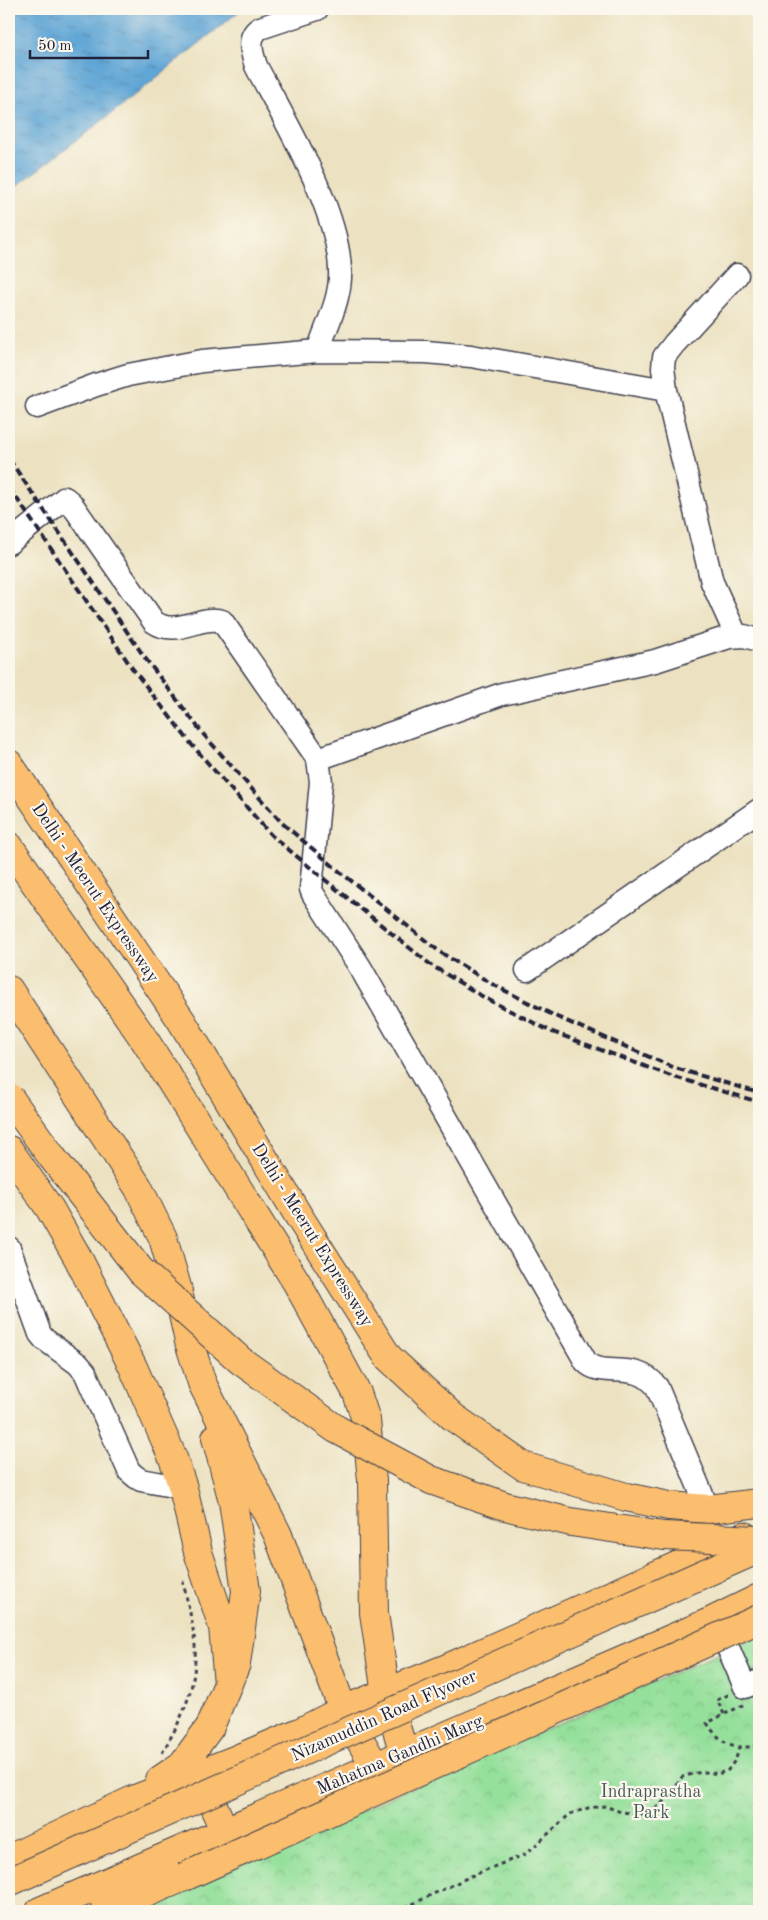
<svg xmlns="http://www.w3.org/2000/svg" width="768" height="1920" font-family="'Old Standard TT',serif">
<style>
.park{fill:url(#park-crowns);stroke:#5c816b}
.water{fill:url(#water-ripples);stroke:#406488}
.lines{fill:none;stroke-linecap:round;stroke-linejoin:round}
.minor-casing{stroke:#403f4f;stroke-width:25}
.highway-casing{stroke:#403f4f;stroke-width:30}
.path{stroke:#403f4f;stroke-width:3;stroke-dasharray:4 4;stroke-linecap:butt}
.minor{stroke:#fff;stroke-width:22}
.highway{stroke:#fabe6e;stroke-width:28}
.rail{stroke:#22223b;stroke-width:4;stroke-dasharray:8 4;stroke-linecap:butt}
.highway-bridge-casing{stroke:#403f4f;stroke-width:30;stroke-linecap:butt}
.highway-bridge{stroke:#fabe6e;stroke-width:28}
.labels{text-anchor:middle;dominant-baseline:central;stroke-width:4.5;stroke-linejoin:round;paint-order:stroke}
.street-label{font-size:18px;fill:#22223b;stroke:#fbf7ec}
.park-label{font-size:18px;fill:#445b58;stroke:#fbf7ec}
</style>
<defs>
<pattern id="park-crowns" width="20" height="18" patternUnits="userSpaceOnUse" patternTransform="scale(1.25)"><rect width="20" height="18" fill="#95e09b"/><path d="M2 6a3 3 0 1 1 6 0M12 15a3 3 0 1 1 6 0" fill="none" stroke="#80c086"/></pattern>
<pattern id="water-ripples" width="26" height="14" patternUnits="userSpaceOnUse" patternTransform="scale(1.25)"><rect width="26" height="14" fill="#5fa5d5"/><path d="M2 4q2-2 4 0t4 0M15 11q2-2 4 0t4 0" fill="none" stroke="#4e86ae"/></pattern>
</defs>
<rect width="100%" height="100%" fill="#fbf7ec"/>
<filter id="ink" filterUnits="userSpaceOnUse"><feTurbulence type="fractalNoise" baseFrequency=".02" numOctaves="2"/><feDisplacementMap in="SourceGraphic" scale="10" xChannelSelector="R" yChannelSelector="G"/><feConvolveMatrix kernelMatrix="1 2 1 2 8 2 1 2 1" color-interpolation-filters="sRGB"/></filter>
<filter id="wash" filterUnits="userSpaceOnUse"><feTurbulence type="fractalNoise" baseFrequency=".0096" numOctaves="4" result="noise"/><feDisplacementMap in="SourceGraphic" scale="20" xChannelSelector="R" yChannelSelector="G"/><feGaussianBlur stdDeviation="1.12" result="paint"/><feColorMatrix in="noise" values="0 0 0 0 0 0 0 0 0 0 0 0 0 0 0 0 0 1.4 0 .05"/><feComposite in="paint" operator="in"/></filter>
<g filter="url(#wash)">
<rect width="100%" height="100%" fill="#ece2c1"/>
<path class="park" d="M 759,1636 L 759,1911 L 131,1911 Z"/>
<path class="water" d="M 9,9 L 242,9 L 116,110 L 9,192 Z"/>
</g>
<g filter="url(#ink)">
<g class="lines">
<g class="minor-casing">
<path id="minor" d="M 317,9 L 260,28 C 246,37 252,53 256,66 C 285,121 343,216 340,278 C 339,302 326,327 318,351
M 37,407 L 96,385 L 128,375 L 202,361 L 318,351 L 426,352 L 471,356 L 666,390
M 9,543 L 65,498 L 71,503 L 154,622 C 177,638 201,614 222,621 L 318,759 L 321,782 L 311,889 L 313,894 L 360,967 L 586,1362 C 602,1379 636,1359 657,1387 L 708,1509
M 736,635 L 712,582 L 666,390 L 663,368 L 664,357 L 674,344 L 737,275
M 318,759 L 502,694 L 655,661 L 729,637 L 744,636 L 759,640
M 527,970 L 759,810
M 9,1248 L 40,1334 L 44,1339 L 78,1364 L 85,1372 L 129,1471 L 136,1477 L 141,1480 L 183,1488
M 716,1620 L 745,1687 L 759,1681"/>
</g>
<g class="highway-casing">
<path id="highway" d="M 9,764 L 181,1020 L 298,1215 L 388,1357 L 453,1417 L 523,1466 L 626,1497 L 669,1506 L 708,1509 L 759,1503
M 9,846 L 144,1039 L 177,1091 L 297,1283 L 357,1393 L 366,1420 L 372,1480 L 374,1613 L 386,1694 L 404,1753
M 9,990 L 138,1187 L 163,1238 L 177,1287 L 189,1342 L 202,1383 L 278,1535 L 343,1710 L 375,1766
M 9,1150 L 50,1209 L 78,1258 L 133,1367 L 173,1458 L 183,1488 L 198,1552 L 223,1627 L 228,1684
M 160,1780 L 182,1765 L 210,1727 L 236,1664 L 246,1591 L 233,1501 L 216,1438
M 190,1780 C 209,1791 216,1811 224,1831
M 9,1859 L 133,1800 L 232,1761 L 302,1731 L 343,1710 L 445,1669 L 744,1536
M 40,1911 L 712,1621 L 759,1598
M 104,1911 L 184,1877"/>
</g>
<path class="path" d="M 743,1705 L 707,1723 C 720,1743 735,1751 759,1745
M 724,1714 L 717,1700 L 730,1694
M 162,1753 C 179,1724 194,1694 195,1660 C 197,1635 187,1602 182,1577
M 398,1911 L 471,1876 L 526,1854 L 570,1814 L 588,1808 L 605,1806 L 621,1812 L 641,1814 L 659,1806 L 670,1795 L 682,1777 L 696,1773 L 708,1772 L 718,1774 L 728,1770 L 736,1759 L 739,1747"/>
<use href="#minor" class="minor"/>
<use href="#highway" class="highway"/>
<path class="rail" d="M 9,459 L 145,658 L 204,735 L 282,823 L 339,871 L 440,952 L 492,984 L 557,1017 L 675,1068 L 759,1093
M 9,487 L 132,668 L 192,745 L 271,835 L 329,883 L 431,965 L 485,998 L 550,1031 L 671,1076 L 759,1102"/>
<g class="highway-bridge-casing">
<path id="highway-bridge" d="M 9,1097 L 52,1157 L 141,1271 L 241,1361 L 336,1429 L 431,1480 L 505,1506 L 571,1522 L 664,1536 L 759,1540
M 184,1877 L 759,1619
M 9,1882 L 759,1549"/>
</g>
<use href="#highway-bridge" class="highway-bridge"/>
</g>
</g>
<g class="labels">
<g class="street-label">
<text transform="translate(95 893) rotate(56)">Delhi - Meerut Expressway</text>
<text transform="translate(312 1235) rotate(58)">Delhi - Meerut Expressway</text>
<text transform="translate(384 1716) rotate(-24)">Nizamuddin Road Flyover</text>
<text transform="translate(400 1755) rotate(-23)">Mahatma Gandhi Marg</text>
</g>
<g class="park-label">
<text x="651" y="1792">Indraprastha<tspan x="651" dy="21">Park</tspan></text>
</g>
</g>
<rect width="768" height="1920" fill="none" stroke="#fbf7ec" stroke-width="30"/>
<path d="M30 50v8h118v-8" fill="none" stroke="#22223b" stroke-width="2.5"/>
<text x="38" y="50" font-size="15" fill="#22223b" stroke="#fbf7ec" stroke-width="4" paint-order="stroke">50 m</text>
</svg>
